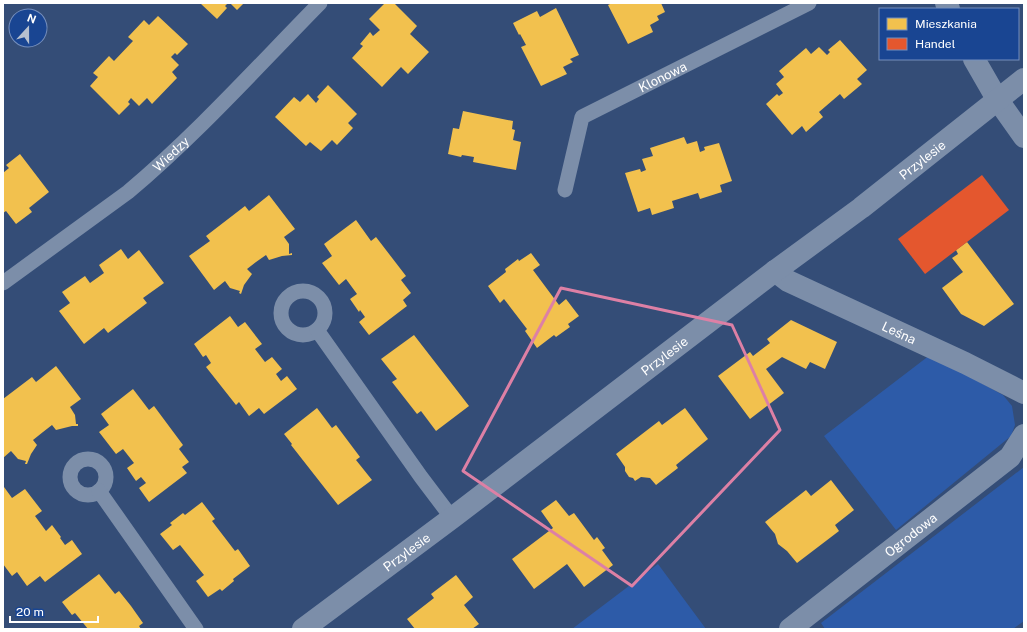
<svg xmlns="http://www.w3.org/2000/svg" width="1027" height="632" font-family="'Public Sans',sans-serif">
<style>
.green{fill:#2d5ba8}
.homes{fill:#f2c14e}
.shops{fill:#e4572e}
.lines{fill:none;stroke-linecap:round;stroke-linejoin:round}
.lane{stroke:#7c8ea9;stroke-width:15}
.street{stroke:#7c8ea9;stroke-width:22}
.marked{fill:none;stroke:#dd80a5;stroke-width:3;stroke-linejoin:round}
.labels{text-anchor:middle;dominant-baseline:central;stroke-width:4;stroke-linejoin:round;paint-order:stroke}
.street-label{font-size:13px;fill:#fff;stroke:#194592}
</style>
<rect width="100%" height="100%" fill="#344d77"/>
<path class="green" d="M 930,355 L 1003,395 L 1012,406 L 1015,425 L 1011,436 L 896,530 L 824,436 Z
M 1024,467 L 1024,621 L 1013,629 L 825,629 L 821,623 Z
M 658,564 L 706,629 L 572,629 Z"/>
<path class="homes" d="M 200,3 L 228,3 L 225,6 L 227,8 L 217,19 Z
M 230,3 L 244,3 L 237,10 Z
M 385,3 L 394,3 L 417,26 L 410,34 L 429,52 L 408,74 L 401,67 L 382,87 L 352,58 L 363,46 L 360,44 L 370,32 L 373,36 L 380,30 L 369,19 Z
M 612,3 L 661,3 L 665,12 L 657,16 L 659,20 L 650,25 L 653,32 L 628,44 L 608,5 Z
M 556,8 L 579,55 L 570,59 L 573,62 L 563,67 L 567,74 L 541,86 L 521,47 L 526,45 L 520,34 L 519,35 L 513,23 L 537,11 L 540,17 Z
M 158,16 L 188,44 L 177,55 L 175,53 L 171,57 L 179,65 L 172,72 L 177,78 L 152,104 L 147,98 L 139,106 L 131,98 L 128,102 L 130,104 L 119,115 L 90,86 L 98,77 L 93,73 L 109,56 L 114,61 L 133,41 L 128,37 L 144,20 L 149,25 Z
M 840,40 L 867,70 L 857,79 L 862,84 L 844,99 L 840,94 L 819,112 L 823,117 L 806,132 L 802,126 L 792,135 L 766,104 L 777,94 L 779,96 L 783,93 L 776,84 L 784,77 L 779,71 L 806,48 L 811,54 L 819,47 L 827,55 L 830,52 L 828,50 Z
M 328,85 L 357,114 L 348,123 L 353,128 L 337,145 L 332,140 L 321,151 L 310,142 L 306,146 L 275,117 L 294,97 L 300,102 L 308,94 L 316,103 L 319,99 L 317,97 Z
M 463,111 L 513,121 L 512,129 L 515,130 L 513,140 L 521,142 L 516,170 L 473,162 L 474,157 L 462,155 L 461,157 L 448,154 L 453,128 L 459,129 Z
M 684,137 L 687,144 L 697,141 L 700,152 L 705,150 L 704,147 L 719,143 L 732,181 L 720,185 L 722,192 L 700,199 L 698,193 L 672,201 L 674,208 L 652,215 L 650,208 L 638,212 L 625,173 L 640,169 L 641,172 L 646,170 L 642,159 L 653,156 L 650,148 Z
M 20,154 L 49,192 L 29,208 L 32,212 L 16,224 L 6,211 L 3,213 L 3,173 L 9,168 L 6,165 Z
M 269,195 L 295,229 L 284,237 L 289,244 L 289,254 L 292,253 L 292,255 L 282,256 L 269,260 L 266,255 L 256,262 L 247,269 L 252,274 L 244,285 L 241,294 L 239,293 L 240,291 L 230,288 L 225,281 L 214,290 L 189,256 L 210,241 L 206,236 L 245,206 L 249,211 Z
M 356,220 L 371,241 L 376,237 L 406,276 L 401,280 L 411,293 L 403,300 L 407,306 L 369,335 L 359,322 L 365,317 L 360,310 L 359,312 L 350,299 L 357,294 L 346,279 L 339,285 L 322,263 L 332,256 L 324,244 Z
M 967,242 L 1014,304 L 984,326 L 961,314 L 942,288 L 963,272 L 952,258 L 958,254 L 956,250 Z
M 121,249 L 128,259 L 139,250 L 164,283 L 143,298 L 147,303 L 108,333 L 104,328 L 84,344 L 59,311 L 70,303 L 62,292 L 85,276 L 90,283 L 104,273 L 99,265 Z
M 531,253 L 540,265 L 533,270 L 559,305 L 566,299 L 579,316 L 568,324 L 570,327 L 556,337 L 554,335 L 537,348 L 525,331 L 527,329 L 504,299 L 500,303 L 488,286 L 506,272 L 505,269 L 518,259 L 519,261 Z
M 230,316 L 238,327 L 245,322 L 262,344 L 255,349 L 265,362 L 272,357 L 282,369 L 276,374 L 281,381 L 287,376 L 297,389 L 264,414 L 259,408 L 249,416 L 239,402 L 236,405 L 206,367 L 211,363 L 206,355 L 203,357 L 194,344 Z
M 791,320 L 837,342 L 825,369 L 810,362 L 806,369 L 782,357 L 766,369 L 784,393 L 750,419 L 718,376 L 750,352 L 753,356 L 770,343 L 767,339 Z
M 414,335 L 469,406 L 436,431 L 421,411 L 417,414 L 392,382 L 397,379 L 381,359 Z
M 56,366 L 81,399 L 70,407 L 75,415 L 76,424 L 78,424 L 78,426 L 72,426 L 56,430 L 52,425 L 43,432 L 33,440 L 37,445 L 31,454 L 27,464 L 25,464 L 26,461 L 18,459 L 11,451 L 3,458 L 3,399 L 32,377 L 36,382 Z
M 133,389 L 149,410 L 154,406 L 183,445 L 179,449 L 189,462 L 182,467 L 187,473 L 149,502 L 139,488 L 146,483 L 141,477 L 136,481 L 127,468 L 134,463 L 123,449 L 116,454 L 99,432 L 109,425 L 101,414 Z
M 317,408 L 332,428 L 336,425 L 360,457 L 356,460 L 372,480 L 338,505 L 291,445 L 292,444 L 284,434 Z
M 685,408 L 708,439 L 676,465 L 678,468 L 656,485 L 650,478 L 641,477 L 635,481 L 633,478 L 629,477 L 625,471 L 625,467 L 616,454 L 659,421 L 662,425 Z
M 831,480 L 854,510 L 835,525 L 839,531 L 797,563 L 787,551 L 778,544 L 775,534 L 765,522 L 806,490 L 811,496 Z
M 4,487 L 12,498 L 25,489 L 42,511 L 35,516 L 46,531 L 52,525 L 61,537 L 60,538 L 65,545 L 72,540 L 82,554 L 45,582 L 40,576 L 27,586 L 17,572 L 12,576 L 3,564 Z
M 556,500 L 569,516 L 574,513 L 594,540 L 597,537 L 605,548 L 602,550 L 613,565 L 584,587 L 567,564 L 534,589 L 512,559 L 553,528 L 541,511 Z
M 202,502 L 215,519 L 212,521 L 235,551 L 238,549 L 250,566 L 233,579 L 234,581 L 222,591 L 220,589 L 208,597 L 196,581 L 204,575 L 180,545 L 173,550 L 160,534 L 172,525 L 170,523 L 183,513 L 185,515 Z
M 99,574 L 115,594 L 119,591 L 131,606 L 143,623 L 139,626 L 141,629 L 88,629 L 75,613 L 72,615 L 62,602 Z
M 456,575 L 473,597 L 464,605 L 479,624 L 472,629 L 415,629 L 407,619 L 434,598 L 431,594 Z"/>
<path class="shops" d="M 982,175 L 1009,210 L 925,274 L 898,239 Z"/>
<g class="lines">
<g class="lane">
<path id="s1" d="M 565,190 L 582,117 L 809,3"/>
<path id="s2" d="M 3,283 L 128,192 C 197,134 257,67 320,3"/>
<circle cx="303" cy="313" r="22"/>
<path d="M 317,330 L 421,477 L 452,518"/>
<circle cx="88" cy="477" r="18"/>
<path d="M 99,491 L 196,629"/>
</g>
<g class="street">
<path d="M 946,3 L 949,9"/>
<path d="M 974,59 L 997,99 L 1024,137"/>
<path id="s3" d="M 775,271 L 788,281 L 965,363 L 1024,393"/>
<path id="s4" d="M 303,629 L 452,518 L 775,271 L 861,208 L 1024,79"/>
<path id="s5" d="M 790,629 L 1010,457 L 1024,435"/>
</g>
</g>
<path class="marked" d="M 561,288 L 732,325 L 780,430 L 632,586 L 463,471 Z"/>
<g class="labels">
<g class="street-label">
<text stroke="none"><textPath href="#s1" startOffset="165">Klonowa</textPath></text>
<text stroke="none"><textPath href="#s2" startOffset="212">Wiedzy</textPath></text>
<text stroke="none"><textPath href="#s4" startOffset="777">Przylesie</textPath></text>
<text stroke="none"><textPath href="#s3" startOffset="139">Leśna</textPath></text>
<text stroke="none"><textPath href="#s4" startOffset="453">Przylesie</textPath></text>
<text stroke="none"><textPath href="#s5" startOffset="153">Ogrodowa</textPath></text>
<text stroke="none"><textPath href="#s4" startOffset="129">Przylesie</textPath></text>
</g>
</g>
<rect width="1027" height="632" fill="none" stroke="#ffffff" stroke-width="8"/>
<rect x="879" y="8" width="140" height="52" fill="#194592" stroke="#758fbe"/>
<rect x="887" y="18" width="20" height="12" fill="#f2c14e" stroke="#758fbe"/>
<text x="915" y="28" font-size="12" fill="#ffffff">Mieszkania</text>
<rect x="887" y="38" width="20" height="12" fill="#e4572e" stroke="#758fbe"/>
<text x="915" y="48" font-size="12" fill="#ffffff">Handel</text>
<g transform="translate(28 28) rotate(21)"><circle r="19" fill="#194592" stroke="#758fbe"/>
<path d="M0-3L7 15L0 10L-7 15Z" fill="#b8c1cf"/>
<text y="-6" font-size="11" font-weight="bold" text-anchor="middle" fill="#ffffff">N</text>
</g>
<path d="M10 616v6h88v-6" fill="none" stroke="#ffffff" stroke-width="2"/>
<text x="16" y="616" font-size="12" fill="#ffffff" stroke="#194592" stroke-width="3" paint-order="stroke">20 m</text>
</svg>
